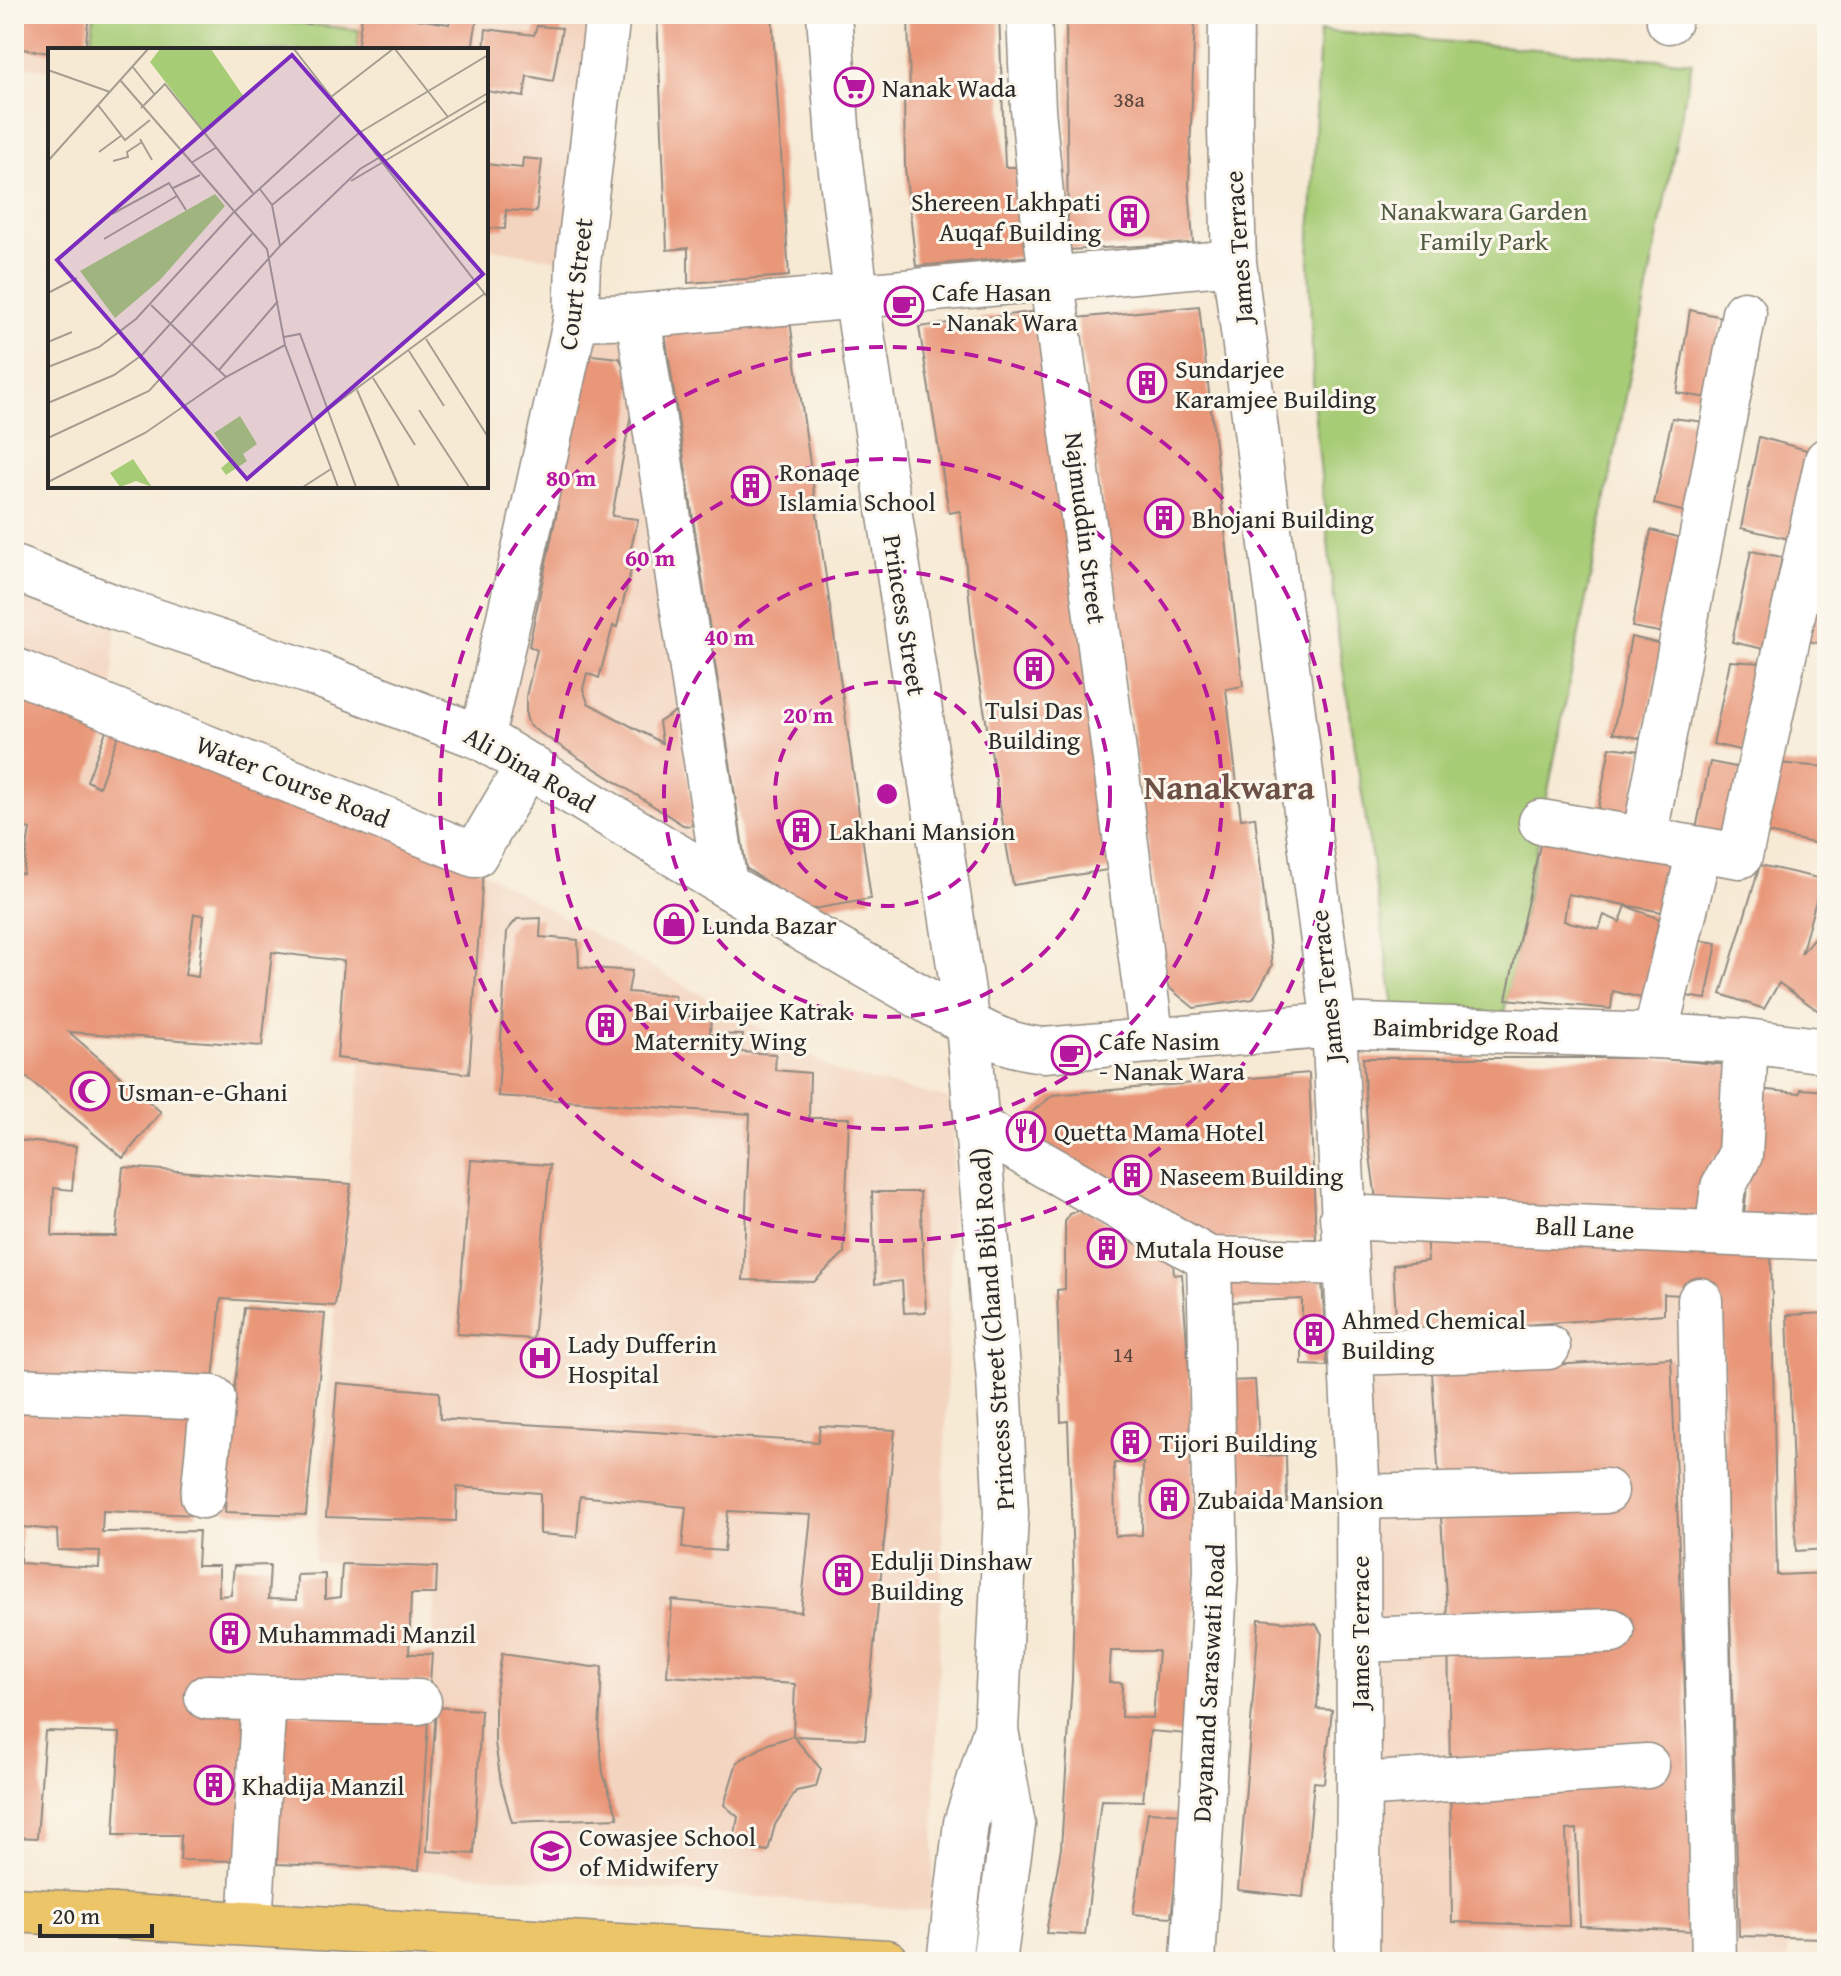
<svg xmlns="http://www.w3.org/2000/svg" width="1841" height="1976" font-family="'Gentium Book Plus',serif">
<style>
.built{fill:#f3d4bf}
.green{fill:#a7cc76;stroke:#697c50;stroke-width:2}
.building{fill:#e99779;fill-rule:evenodd}
.lines{fill:none;stroke-linecap:round;stroke-linejoin:round}
.minor-casing{stroke:#918a80;stroke-width:47}
.major-casing{stroke:#918a80;stroke-width:47}
.minor{stroke:#fff;stroke-width:44}
.major{stroke:#edc569;stroke-width:44}
.ring{fill:none;stroke:#b5179e;stroke-width:4;stroke-dasharray:14 10}
.labels{text-anchor:middle;dominant-baseline:central;stroke-width:6;stroke-linejoin:round;paint-order:stroke}
.number-label{font-size:22px;fill:#5a463e}
.poi-label{font-size:26px;fill:#2b2b2b;stroke:#fbf7ec;text-anchor:start}
.park-label{font-size:26px;fill:#505b42;stroke:#fbf7ec}
.street-label{font-size:26px;fill:#2b2b2b;stroke:#fbf7ec}
.district-label{font-size:34px;font-weight:bold;fill:#6e5146;stroke:#fbf7ec}
.inset-road{fill:none;stroke:#a59e91;stroke-width:2}
.view{fill:#7b2cbf;fill-opacity:0.15;stroke:#7b2cbf;stroke-width:4}
.inset-edge{fill:none;stroke:#2b2b2b;stroke-width:4}
.centre{fill:#b5179e;stroke:#fbf7ec;stroke-width:4}
.ring-label{font-size:24px;text-anchor:middle;font-weight:bold;fill:#b5179e;stroke:#fbf7ec;stroke-width:6;stroke-linejoin:round;paint-order:stroke}
</style>
<rect width="100%" height="100%" fill="#fbf7ec"/>
<filter id="ink" filterUnits="userSpaceOnUse"><feTurbulence type="fractalNoise" baseFrequency=".0125" numOctaves="2"/><feDisplacementMap in="SourceGraphic" scale="16" xChannelSelector="R" yChannelSelector="G"/><feConvolveMatrix kernelMatrix="1 2 1 2 8 2 1 2 1" color-interpolation-filters="sRGB"/></filter>
<filter id="wash" filterUnits="userSpaceOnUse"><feTurbulence type="fractalNoise" baseFrequency=".006" numOctaves="4" result="noise"/><feDisplacementMap in="SourceGraphic" scale="32" xChannelSelector="R" yChannelSelector="G"/><feGaussianBlur stdDeviation="1.8" result="paint"/><feColorMatrix in="noise" values="0 0 0 0 0 0 0 0 0 0 0 0 0 0 0 0 0 1.4 0 .05"/><feComposite in="paint" operator="in"/></filter>
<g filter="url(#wash)">
<rect width="100%" height="100%" fill="#f7ead5"/>
<path class="built" d="M 14,14 L 608,14 L 578,263 L 486,248 L 486,50 L 50,50 L 50,70 L 14,65 Z
M 638,316 L 725,885 L 482,738 L 576,318 Z
M 14,568 L 116,608 L 112,715 L 69,1032 L 27,1018 L 14,1145 Z
M 483,872 L 840,1073 L 955,1100 L 932,1911 L 419,1870 L 437,1567 L 314,1562 L 335,1306 L 361,1061 L 470,1074 Z
M 1342,1217 L 1766,1235 L 1789,1938 L 1787,1962 L 1357,1962 Z"/>
<path class="green" d="M 94,14 L 216,14 L 359,30 L 357,50 L 90,50 Z
M 1320,31 L 1692,62 L 1501,1029 L 1397,1027 L 1337,628 L 1314,408 L 1309,261 Z"/>
<g id="blocks">
<path class="building" d="M 14,14 L 89,14 L 85,50 L 50,50 L 50,53 L 14,48 Z
M 235,14 L 310,14 L 309,24 L 235,16 Z
M 362,14 L 386,14 L 449,24 L 451,16 L 477,18 L 472,50 L 357,50 Z
M 657,14 L 772,14 L 789,276 L 688,283 L 688,248 L 667,250 Z
M 908,14 L 999,14 L 1005,167 L 1022,167 L 1032,256 L 916,266 L 905,168 L 904,95 L 910,95 Z
M 1066,14 L 1195,14 L 1189,184 L 1193,243 L 1068,250 Z
M 537,26 L 562,28 L 553,81 L 527,76 L 524,97 L 486,91 L 486,50 L 484,50 L 486,29 L 534,35 Z
M 523,158 L 542,160 L 536,212 L 506,210 L 505,229 L 486,228 L 486,164 L 522,168 Z
M 1199,306 L 1243,686 L 1226,689 L 1241,819 L 1255,817 L 1272,966 L 1253,999 L 1194,1008 L 1167,986 L 1077,318 Z
M 1045,310 L 1120,868 L 1013,885 L 975,654 L 960,511 L 949,513 L 919,327 Z
M 1690,310 L 1722,317 L 1708,398 L 1677,393 Z
M 790,321 L 871,899 L 808,910 L 746,868 L 665,333 Z
M 582,354 L 619,358 L 632,379 L 632,409 L 612,516 L 638,519 L 626,569 L 631,570 L 617,627 L 613,626 L 599,678 L 587,673 L 583,689 L 588,703 L 662,743 L 659,722 L 678,710 L 694,821 L 690,826 L 683,825 L 537,731 L 529,725 L 526,716 L 526,696 L 537,650 L 529,646 L 558,506 L 551,505 Z
M 1672,418 L 1705,422 L 1686,512 L 1654,504 Z
M 1759,437 L 1818,453 L 1798,541 L 1741,528 Z
M 1651,530 L 1681,538 L 1664,633 L 1632,627 Z
M 1751,551 L 1782,557 L 1764,649 L 1732,642 Z
M 1827,605 L 1827,645 L 1798,639 L 1804,607 L 1824,610 Z
M 1631,637 L 1662,644 L 1644,739 L 1613,733 Z
M 1730,661 L 1761,663 L 1744,751 L 1713,744 Z
M 24,690 L 112,715 L 87,781 L 99,787 L 124,720 L 483,872 L 469,1074 L 337,1058 L 344,961 L 272,952 L 262,1046 L 69,1032 L 161,1112 L 123,1158 L 19,1071 L 16,1096 L 14,1096 L 14,872 L 23,874 L 30,829 L 14,825 L 14,707 ZM 194,914 L 204,915 L 198,977 L 185,975 Z
M 1610,747 L 1642,751 L 1628,826 L 1596,819 Z
M 1710,762 L 1741,768 L 1728,837 L 1696,829 Z
M 1775,763 L 1827,767 L 1827,846 L 1763,832 Z
M 1543,831 L 1682,856 L 1662,912 L 1568,894 L 1564,921 L 1599,929 L 1604,915 L 1620,922 L 1626,906 L 1673,924 L 1645,999 L 1613,991 L 1611,1009 L 1506,999 Z
M 1760,865 L 1822,879 L 1801,954 L 1827,921 L 1827,1017 L 1779,983 L 1764,1009 L 1721,994 Z
M 541,918 L 540,937 L 578,940 L 579,967 L 632,971 L 628,992 L 675,996 L 676,1016 L 711,1017 L 710,1034 L 743,1035 L 741,1052 L 776,1054 L 775,1070 L 810,1073 L 809,1118 L 849,1118 L 844,1253 L 814,1282 L 743,1280 L 750,1114 L 498,1096 L 507,931 L 517,919 Z
M 1698,940 L 1717,943 L 1706,999 L 1686,996 Z
M 1363,1058 L 1652,1058 L 1738,1066 L 1727,1159 L 1714,1157 L 1705,1216 L 1611,1206 L 1539,1210 L 1377,1207 L 1368,1141 Z
M 1309,1073 L 1316,1239 L 1171,1240 L 1026,1129 L 1026,1122 L 1031,1113 L 1053,1095 Z
M 1756,1089 L 1800,1093 L 1801,1089 L 1827,1091 L 1827,1229 L 1744,1216 Z
M 14,1140 L 76,1146 L 72,1190 L 54,1188 L 52,1236 L 116,1236 L 123,1167 L 351,1184 L 335,1306 L 221,1299 L 212,1391 L 14,1381 Z
M 471,1160 L 550,1165 L 533,1339 L 457,1334 Z
M 872,1192 L 920,1192 L 926,1312 L 904,1313 L 902,1281 L 875,1284 Z
M 1084,1208 L 1173,1263 L 1174,1275 L 1182,1274 L 1192,1417 L 1196,1558 L 1188,1734 L 1150,1731 L 1143,1801 L 1101,1800 L 1085,1935 L 1046,1933 L 1061,1848 L 1072,1680 L 1074,1592 L 1068,1421 L 1061,1422 L 1057,1290 L 1065,1289 L 1065,1222 L 1069,1214 ZM 1114,1463 L 1143,1463 L 1142,1535 L 1115,1536 ZM 1111,1651 L 1158,1651 L 1153,1718 L 1121,1717 L 1122,1683 L 1109,1682 Z
M 1426,1233 L 1771,1248 L 1777,1575 L 1827,1573 L 1827,1938 L 1739,1936 L 1721,1297 L 1664,1294 L 1664,1314 L 1397,1335 L 1393,1265 L 1428,1261 Z
M 1210,1278 L 1322,1280 L 1327,1366 L 1302,1365 L 1302,1299 L 1208,1303 Z
M 244,1308 L 325,1314 L 306,1515 L 225,1512 L 233,1399 Z
M 1827,1313 L 1827,1549 L 1796,1551 L 1787,1315 Z
M 1671,1358 L 1695,1931 L 1580,1926 L 1577,1829 L 1566,1830 L 1569,1926 L 1452,1922 L 1448,1629 L 1441,1517 L 1620,1508 L 1618,1476 L 1439,1482 L 1432,1372 Z
M 1255,1380 L 1260,1456 L 1286,1455 L 1287,1502 L 1234,1504 L 1228,1381 Z
M 337,1383 L 439,1392 L 440,1419 L 818,1442 L 820,1426 L 895,1430 L 865,1739 L 793,1736 L 795,1684 L 667,1676 L 672,1600 L 801,1612 L 811,1515 L 728,1511 L 724,1551 L 682,1548 L 686,1507 L 580,1496 L 577,1537 L 540,1534 L 540,1493 L 457,1487 L 456,1521 L 326,1517 Z
M 14,1396 L 204,1405 L 196,1515 L 103,1511 L 102,1532 L 199,1531 L 197,1566 L 219,1566 L 219,1596 L 231,1595 L 234,1566 L 270,1565 L 268,1599 L 296,1600 L 297,1575 L 325,1574 L 325,1599 L 340,1597 L 342,1564 L 437,1567 L 436,1594 L 411,1594 L 409,1654 L 432,1654 L 430,1683 L 198,1677 L 197,1710 L 248,1712 L 242,1861 L 180,1860 L 181,1835 L 114,1835 L 120,1733 L 45,1731 L 37,1838 L 14,1837 ZM 21,1527 L 57,1530 L 58,1550 L 100,1551 L 99,1568 L 20,1563 Z
M 1259,1619 L 1316,1624 L 1322,1634 L 1317,1709 L 1332,1710 L 1324,1783 L 1314,1782 L 1303,1897 L 1238,1890 Z
M 502,1654 L 592,1667 L 602,1666 L 599,1734 L 603,1773 L 618,1818 L 512,1822 L 501,1783 L 495,1743 L 495,1697 Z
M 436,1707 L 481,1710 L 474,1854 L 427,1851 Z
M 281,1713 L 428,1721 L 419,1870 L 277,1864 Z
M 793,1736 L 821,1769 L 816,1787 L 796,1791 L 775,1825 L 768,1851 L 733,1845 L 738,1817 L 724,1805 L 737,1762 L 768,1744 Z
M 1148,1812 L 1185,1814 L 1171,1917 L 1133,1914 Z"/>
</g>
</g>
<g filter="url(#ink)">
<use href="#blocks" fill-opacity="0" stroke="#918a80" stroke-width="2"/>
<g class="lines">
<g class="minor-casing">
<path id="minor" d="M 829,14 L 839,154 L 856,294 L 968,1024 L 999,1380 L 1006,1513 L 996,1730 L 1013,1825 L 994,1962
M 1029,14 L 1033,109 L 1042,205 L 1152,1041
M 1231,14 L 1230,131 L 1234,262 L 1334,1025 L 1358,1497 L 1359,1785 L 1357,1962
M 1669,21 L 1671,14
M 638,316 L 725,885
M 576,318 L 638,316 L 1234,262
M 14,568 L 116,608 L 318,675 L 482,738 L 725,885 L 968,1024 C 993,1038 1014,1047 1044,1050 L 1334,1025 L 1655,1036 L 1746,1041 L 1827,1051
M 14,670 L 475,855 L 528,765
M 482,738 L 576,318 L 578,263 L 608,14
M 1541,822 L 1740,856 L 1827,460
M 1644,840 L 1744,313
M 1655,1036 L 1699,851
M 978,1127 L 1209,1259 L 1345,1263
M 1342,1217 L 1827,1238
M 1717,1233 L 1723,1187 L 1740,1155 L 1746,1041
M 1700,1300 L 1714,1962
M 1351,1353 L 1548,1347
M 14,1390 L 213,1398 L 203,1496
M 1358,1497 L 1606,1491
M 1359,1640 L 1612,1631
M 207,1697 L 419,1702
M 1359,1785 L 1647,1766
M 250,1923 L 264,1699
M 949,1962 L 966,1823 L 994,1734
M 1193,1962 L 1216,1570 L 1209,1259"/>
</g>
<g class="major-casing">
<path id="major" d="M 14,1910 L 887,1962"/>
</g>
<use href="#minor" class="minor"/>
<use href="#major" class="major"/>
</g>
</g>
<g class="ring">
<circle cx="887" cy="794" r="112"/>
<circle cx="887" cy="794" r="223"/>
<circle cx="887" cy="794" r="335"/>
<circle cx="887" cy="794" r="447"/>
</g>
<defs>
<g id="supermarket-ring" transform="scale(2)"><circle r="9.5" fill="#fbf7ec" stroke="#b5179e" stroke-width="1.5"/><path d="M-6-5.5h2.5l.6 2H6L4.5 2H-2.5L-4.4-4H-6ZM-1.5 3.2a1.3 1.3 0 1 0 .1 0ZM3 3.2a1.3 1.3 0 1 0 .1 0Z" fill="#b5179e"/></g>
<g id="building-ring" transform="scale(2)"><circle r="9.5" fill="#fbf7ec" stroke="#b5179e" stroke-width="1.5"/><path d="M-4-6H4V6H1V3H-1V6H-4ZM-2.5-4.3h1.7v1.8h-1.7ZM.8-4.3h1.7v1.8H.8ZM-2.5-1h1.7V.8h-1.7ZM.8-1h1.7V.8H.8Z" fill="#b5179e"/></g>
<g id="cafe-ring" transform="scale(2)"><circle r="9.5" fill="#fbf7ec" stroke="#b5179e" stroke-width="1.5"/><path d="M-5.5-4.5H6V0H3Q3 3.5 0 3.5H-2.5Q-5.5 3.5-5.5 0ZM3-3.2v2h1.7v-2ZM-6 4.5H4V6H-6Z" fill="#b5179e"/></g>
<g id="shop-ring" transform="scale(2)"><circle r="9.5" fill="#fbf7ec" stroke="#b5179e" stroke-width="1.5"/><path d="M-5-2.5h2.3a2.7 3.5 0 0 1 5.4 0H5L5.5 6h-11ZM-1.5-2.5h3a1.5 2.3 0 0 0-3 0Z" fill="#b5179e"/></g>
<g id="mosque-ring" transform="scale(2)"><circle r="9.5" fill="#fbf7ec" stroke="#b5179e" stroke-width="1.5"/><path d="M3.5-4.9A6 6 0 1 0 3.5 4.9A5 5 0 1 1 3.5-4.9Z" fill="#b5179e"/></g>
<g id="restaurant-ring" transform="scale(2)"><circle r="9.5" fill="#fbf7ec" stroke="#b5179e" stroke-width="1.5"/><path d="M-5-6h1v4h1v-4h1v4h1v-4h1v5L-1.5 .5V6h-2V.5L-5-1ZM5-6V6H3V1.5H1.5Q1.5-4 5-6Z" fill="#b5179e"/></g>
<g id="hospital-ring" transform="scale(2)"><circle r="9.5" fill="#fbf7ec" stroke="#b5179e" stroke-width="1.5"/><path d="M-5-5h3v3.5h4V-5h3V5h-3V1.5h-4V5h-3Z" fill="#b5179e"/></g>
<g id="school-ring" transform="scale(2)"><circle r="9.5" fill="#fbf7ec" stroke="#b5179e" stroke-width="1.5"/><path d="M0-5L7-2L0 1L-7-2ZM-4 1L0 2.5L4 1V4Q0 6-4 4Z" fill="#b5179e"/></g>
</defs>
<g fill-rule="evenodd">
<use href="#supermarket-ring" x="854" y="87"/>
<use href="#building-ring" x="1129" y="216"/>
<use href="#cafe-ring" x="904" y="306"/>
<use href="#building-ring" x="1147" y="383"/>
<use href="#building-ring" x="751" y="486"/>
<use href="#building-ring" x="1164" y="518"/>
<use href="#building-ring" x="1034" y="669"/>
<use href="#building-ring" x="801" y="830"/>
<use href="#shop-ring" x="674" y="924"/>
<use href="#building-ring" x="606" y="1025"/>
<use href="#cafe-ring" x="1071" y="1055"/>
<use href="#mosque-ring" x="90" y="1091"/>
<use href="#restaurant-ring" x="1026" y="1131"/>
<use href="#building-ring" x="1132" y="1175"/>
<use href="#building-ring" x="1107" y="1248"/>
<use href="#building-ring" x="1314" y="1334"/>
<use href="#hospital-ring" x="540" y="1358"/>
<use href="#building-ring" x="1131" y="1442"/>
<use href="#building-ring" x="1169" y="1499"/>
<use href="#building-ring" x="843" y="1575"/>
<use href="#building-ring" x="230" y="1633"/>
<use href="#building-ring" x="214" y="1785"/>
<use href="#school-ring" x="551" y="1851"/>
</g>
<g class="labels">
<g class="number-label">
<text x="1129" y="99">38a</text>
<text x="1123" y="1354">14</text>
</g>
<g class="poi-label">
<text x="882" y="87">Nanak Wada</text>
<text x="1101" y="201" text-anchor="end">Shereen Lakhpati<tspan x="1101" dy="30">Auqaf Building</tspan></text>
<text x="932" y="291">Cafe Hasan<tspan x="932" dy="30">- Nanak Wara</tspan></text>
<text x="1175" y="368">Sundarjee<tspan x="1175" dy="30">Karamjee Building</tspan></text>
<text x="779" y="471">Ronaqe<tspan x="779" dy="30">Islamia School</tspan></text>
<text x="1192" y="518">Bhojani Building</text>
<text x="1034" y="709" text-anchor="middle">Tulsi Das<tspan x="1034" dy="30">Building</tspan></text>
<text x="829" y="830">Lakhani Mansion</text>
<text x="702" y="924">Lunda Bazar</text>
<text x="634" y="1010">Bai Virbaijee Katrak<tspan x="634" dy="30">Maternity Wing</tspan></text>
<text x="1099" y="1040">Cafe Nasim<tspan x="1099" dy="30">- Nanak Wara</tspan></text>
<text x="118" y="1091">Usman-e-Ghani</text>
<text x="1054" y="1131">Quetta Mama Hotel</text>
<text x="1160" y="1175">Naseem Building</text>
<text x="1135" y="1248">Mutala House</text>
<text x="1342" y="1319">Ahmed Chemical<tspan x="1342" dy="30">Building</tspan></text>
<text x="568" y="1343">Lady Dufferin<tspan x="568" dy="30">Hospital</tspan></text>
<text x="1159" y="1442">Tijori Building</text>
<text x="1197" y="1499">Zubaida Mansion</text>
<text x="871" y="1560">Edulji Dinshaw<tspan x="871" dy="30">Building</tspan></text>
<text x="258" y="1633">Muhammadi Manzil</text>
<text x="242" y="1785">Khadija Manzil</text>
<text x="579" y="1836">Cowasjee School<tspan x="579" dy="30">of Midwifery</tspan></text>
</g>
<g class="park-label">
<text x="1484" y="210">Nanakwara Garden<tspan x="1484" dy="30">Family Park</tspan></text>
</g>
<g class="street-label">
<text transform="translate(1238 247) rotate(-94)">James Terrace</text>
<text transform="translate(575 284) rotate(-83)">Court Street</text>
<text transform="translate(1086 528) rotate(83)">Najmuddin Street</text>
<text transform="translate(905 615) rotate(81)">Princess Street</text>
<text transform="translate(530 769) rotate(30)">Ali Dina Road</text>
<text transform="translate(293 781) rotate(22)">Water Course Road</text>
<text transform="translate(1326 986) rotate(-96)">James Terrace</text>
<text transform="translate(1466 1029) rotate(2)">Baimbridge Road</text>
<text transform="translate(1585 1227) rotate(3)">Ball Lane</text>
<text transform="translate(992 1329) rotate(-94)">Princess Street (Chand Bibi Road)</text>
<text transform="translate(1359 1632) rotate(-90)">James Terrace</text>
<text transform="translate(1208 1683) rotate(-87)">Dayanand Saraswati Road</text>
</g>
<g class="district-label">
<text x="1229" y="786">Nanakwara</text>
</g>
</g>
<g transform="translate(48 48)">
<rect width="440" height="440" fill="#f7ead5"/>
<path d="M 112,1 L 163,1 L 196,49 L 157,85 L 102,14 ZM 167,146 L 177,158 L 112,232 L 67,270 L 32,223 ZM 192,368 L 209,396 L 195,406 L 199,413 L 178,427 L 173,420 L 184,411 L 166,385 ZM 85,411 L 104,439 L 88,433 L 72,439 L 62,425 Z" fill="#a7cc76"/>
<path class="inset-road" d="M 246,1 L 440,250M 347,1 L 400,69M 84,18 L 107,47M 0,22 L 62,44M 72,32 L 219,201 L 237,297 L 290,439M 283,49 L 345,1M 50,57 L 77,92 L 102,72M 93,60 L 117,36 L 205,145M 92,91 L 104,112M 51,104 L 74,87M 0,113 L 100,1M 65,113 L 80,109 L 79,104 L 94,94M 143,115 L 169,99M 303,133 L 440,52M 125,140 L 152,127M 211,140 L 224,157 L 232,198M 224,157 L 311,85 L 440,7M 64,166 L 121,135 L 138,162M 56,191 L 129,148M 0,245 L 29,230M 103,257 L 178,329M 236,289 L 252,286 L 308,439M 378,291 L 440,389M 0,294 L 24,284M 361,303 L 396,358M 0,319 L 51,299 L 88,271 L 184,166 L 295,64M 171,322 L 230,253M 325,330 L 367,397M 309,342 L 351,439M 0,355 L 66,327 L 94,307 L 204,186M 371,362 L 421,439M 266,372 L 436,246M 0,390 L 101,343 L 232,198 L 312,121 L 440,45M 0,434 L 97,385 L 178,329 L 237,297M 255,439 L 283,421"/>
<path class="view" d="M 244,7 L 435,226 L 199,431 L 9,212 Z"/>
<rect width="440" height="440" class="inset-edge"/>
</g>
<circle cx="887" cy="794" r="12" class="centre"/>
<g class="ring-label">
<text x="571" y="486">80 m</text>
<text x="650" y="566">60 m</text>
<text x="729" y="645">40 m</text>
<text x="808" y="723">20 m</text>
</g>
<rect width="1841" height="1976" fill="none" stroke="#fbf7ec" stroke-width="48"/>
<path d="M40 1924v12h112v-12" fill="none" stroke="#2b2b2b" stroke-width="4"/>
<text x="52" y="1924" font-size="24" fill="#2b2b2b" stroke="#fbf7ec" stroke-width="6" paint-order="stroke">20 m</text>
</svg>
